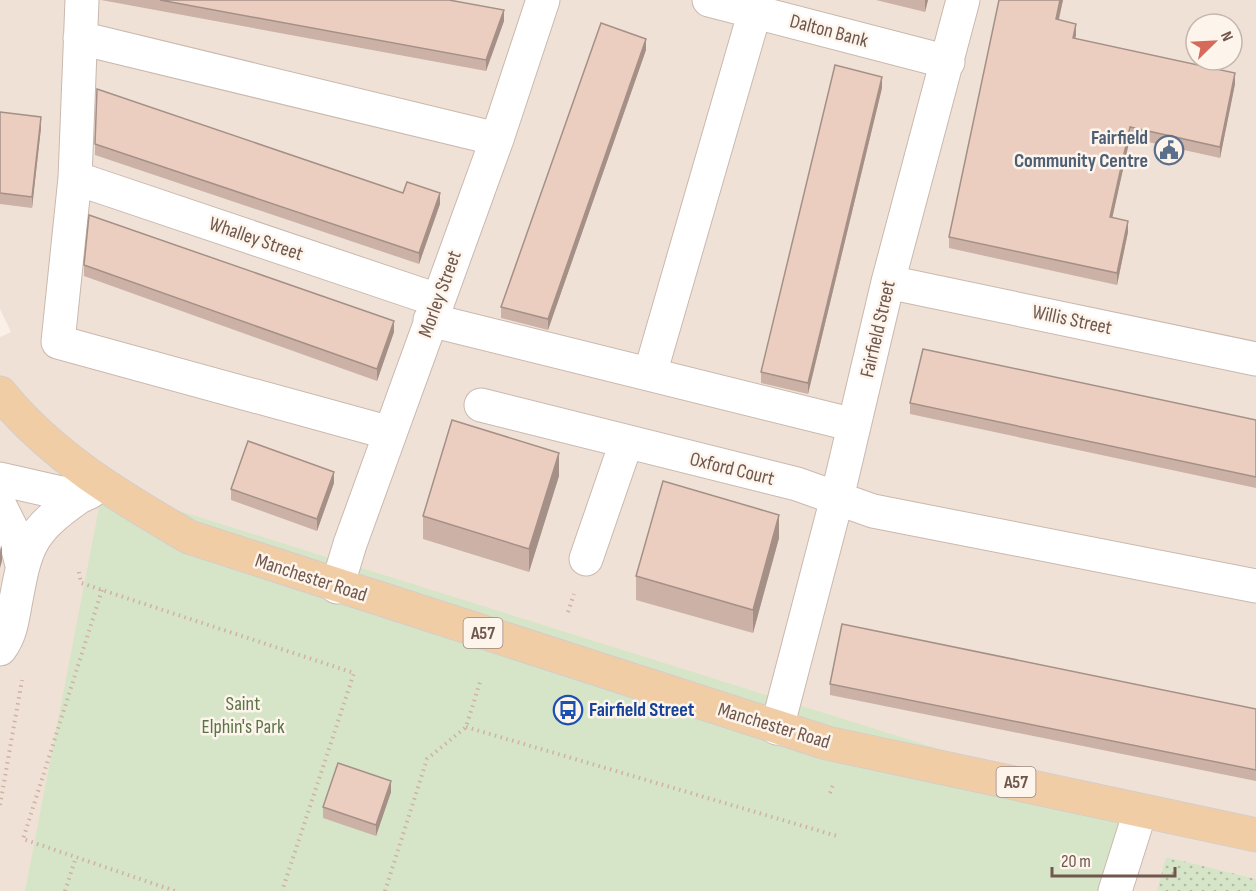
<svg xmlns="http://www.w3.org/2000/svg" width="1256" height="891" font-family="'Sofia Sans Condensed',sans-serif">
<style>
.residential{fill:#f0e1d6;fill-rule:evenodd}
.grass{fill:url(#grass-dots)}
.green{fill:#d6e5c7}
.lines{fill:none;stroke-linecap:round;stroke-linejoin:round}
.minor-casing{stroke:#cab8ae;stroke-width:35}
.major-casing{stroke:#d4cdca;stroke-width:35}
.path{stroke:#d0b1a5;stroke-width:4;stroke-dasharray:1.5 4.5;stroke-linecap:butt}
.minor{stroke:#fff;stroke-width:33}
.major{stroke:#f1cda6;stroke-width:33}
.wall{fill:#cbb1a6}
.shaded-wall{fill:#a59087}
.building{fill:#eccec1;stroke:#a59087;stroke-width:1.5}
.labels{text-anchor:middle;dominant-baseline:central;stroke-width:5;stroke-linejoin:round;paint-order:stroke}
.shield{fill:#fdf5ec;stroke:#9a867d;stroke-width:1.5}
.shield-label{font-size:18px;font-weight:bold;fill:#70574e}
.street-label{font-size:20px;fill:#70574e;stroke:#fdf5ec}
.service-label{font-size:20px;font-weight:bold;fill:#4e5e75;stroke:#fdf5ec;text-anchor:end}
.park-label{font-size:20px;fill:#5a7448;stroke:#fdf5ec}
.transit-label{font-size:20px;font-weight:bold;fill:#164399;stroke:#fdf5ec;text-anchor:start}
</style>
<defs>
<pattern id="grass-dots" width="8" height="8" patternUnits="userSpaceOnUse" patternTransform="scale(1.5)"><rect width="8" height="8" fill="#d6e5c7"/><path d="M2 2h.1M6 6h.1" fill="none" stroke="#b2bca4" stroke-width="1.8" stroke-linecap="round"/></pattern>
</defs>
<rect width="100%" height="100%" fill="#faf0e7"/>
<path class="residential" d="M 0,0 L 1256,0 L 1256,891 L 0,891 L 0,337 L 11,332 L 0,309 ZM 1196,24 L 1232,24 L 1232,60 L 1196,60 Z"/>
<path class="grass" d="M 1166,857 L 1256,879 L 1256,891 L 1157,891 Z"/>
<path class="green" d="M 103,487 L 1140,812 L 1115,891 L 25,891 Z"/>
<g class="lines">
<g class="minor-casing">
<path id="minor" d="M 82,0 L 75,178 L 58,342 L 390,433
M 709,0 L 948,62
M 80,38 L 497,139
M 75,178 L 437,300
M 888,282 L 1256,359
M 430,320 L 854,425
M 650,374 L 755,11
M 481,405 L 797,484 L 873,511 L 1256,586
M 0,479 L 79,497 L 90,492
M 0,506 L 14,534 L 22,565
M 586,559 L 626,443
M 337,587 L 350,544 L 497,139 L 543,0
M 0,649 C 10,636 12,622 15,605 C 26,546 28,533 79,497
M 777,728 L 837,498 L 888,282 L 963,0
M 1115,891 L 1140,812"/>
</g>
<g class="major-casing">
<path id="major" d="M 0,393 C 51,456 120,497 189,537 L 827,743 L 1256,835"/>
</g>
<path class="path" d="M 79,572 L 81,583 L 354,673 L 282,891
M 102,590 L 23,839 L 175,891
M 568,612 L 574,594
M 466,727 L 837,836
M 830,793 L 833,785
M 0,805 L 22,680
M 65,891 L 76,857
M 385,891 L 427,759 L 466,727 L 480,682"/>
<use href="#minor" class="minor"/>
<use href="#major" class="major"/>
</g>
<path class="wall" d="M 101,0 L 449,0 L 504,21 L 486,71 Z
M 876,0 L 928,0 L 925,12 Z
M 999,0 L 1063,0 L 1059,20 L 1076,35 L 1075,38 L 1235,84 L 1220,158 L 1130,138 L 1112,218 L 1128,232 L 1117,285 L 949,248 L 949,237 Z
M 646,50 L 548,330 L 501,318 L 501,307 Z
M 882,88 L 808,394 L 761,383 L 761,372 Z
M 0,112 L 41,128 L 32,208 L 0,204 Z
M 95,144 L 403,193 L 440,204 L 419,264 L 95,155 Z
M 84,265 L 394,332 L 377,381 L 84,276 Z
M 910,403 L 1256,420 L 1256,488 L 910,414 Z
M 559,476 L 529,572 L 423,539 L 423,516 Z
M 334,483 L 317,531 L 231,500 L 231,489 Z
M 779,538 L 753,633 L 636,600 L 636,576 Z
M 830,684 L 1256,709 L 1256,781 L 830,695 Z
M 391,792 L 376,836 L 323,818 L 323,807 Z"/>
<path class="shaded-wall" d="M 925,0 L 928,0 L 925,12 Z
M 1060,0 L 1063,0 L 1056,30 L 1056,19 Z
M 504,10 L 504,21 L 486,71 L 486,60 Z
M 1076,24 L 1076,35 L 1073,49 L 1073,38 Z
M 646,39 L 646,50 L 548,330 L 548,319 Z
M 1235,73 L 1235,84 L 1220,158 L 1220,147 Z
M 882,77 L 882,88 L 808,394 L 808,383 Z
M 41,117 L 41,128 L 32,208 L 32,197 Z
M 1130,127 L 1130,138 L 1110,228 L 1110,217 Z
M 440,193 L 440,204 L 419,264 L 419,253 Z
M 1128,221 L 1128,232 L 1117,285 L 1117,273 Z
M 394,321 L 394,332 L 377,381 L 377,369 Z
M 559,453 L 559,476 L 529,572 L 529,549 Z
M 334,472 L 334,483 L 317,531 L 317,519 Z
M 779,515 L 779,538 L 753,633 L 753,610 Z
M 2,545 L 2,561 L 0,568 L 0,552 Z
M 391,781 L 391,792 L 376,836 L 376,825 Z"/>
<path class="building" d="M 160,0 L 449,0 L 504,10 L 486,60 Z
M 999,0 L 1060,0 L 1056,19 L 1076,24 L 1073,38 L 1235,73 L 1220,147 L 1130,127 L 1110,217 L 1128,221 L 1117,273 L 949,237 Z
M 601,23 L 646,39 L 548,319 L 501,307 Z
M 835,65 L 882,77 L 808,383 L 761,372 Z
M 97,89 L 403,193 L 407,182 L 440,193 L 419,253 L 95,144 Z
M 0,112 L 41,117 L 32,197 L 0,193 Z
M 89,215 L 394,321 L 377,369 L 84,265 Z
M 923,349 L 1256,420 L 1256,477 L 910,403 Z
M 452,420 L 559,453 L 529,549 L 423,516 Z
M 248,441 L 334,472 L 317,519 L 231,489 Z
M 663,481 L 779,515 L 753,610 L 636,576 Z
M 842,624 L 1256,709 L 1256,770 L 830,684 Z
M 338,763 L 391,781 L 376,825 L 323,807 Z"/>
<defs>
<g id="civic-ring" transform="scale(1.5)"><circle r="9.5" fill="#fdf5ec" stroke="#5c6f8a" stroke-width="1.5"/><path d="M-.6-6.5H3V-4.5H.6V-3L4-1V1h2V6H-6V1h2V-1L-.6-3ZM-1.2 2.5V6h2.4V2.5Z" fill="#5c6f8a"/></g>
<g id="bus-ring" transform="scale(1.5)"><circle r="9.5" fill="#fdf5ec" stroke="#1a4fb4" stroke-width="1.5"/><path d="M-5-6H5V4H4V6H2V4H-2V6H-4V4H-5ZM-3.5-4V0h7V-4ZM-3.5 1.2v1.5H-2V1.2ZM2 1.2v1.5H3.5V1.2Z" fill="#1a4fb4"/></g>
</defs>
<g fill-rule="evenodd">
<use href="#civic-ring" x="1169" y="150"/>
<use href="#bus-ring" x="568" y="710"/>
</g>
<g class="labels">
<g class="shield">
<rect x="463.5" y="618" width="39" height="30" rx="4.5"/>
<rect x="996.5" y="767" width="39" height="30" rx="4.5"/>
</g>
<g class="shield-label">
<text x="483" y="633">A57</text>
<text x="1016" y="782">A57</text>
</g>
<g class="street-label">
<text transform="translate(829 31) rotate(15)">Dalton Bank</text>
<text transform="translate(256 239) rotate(19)">Whalley Street</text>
<text transform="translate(440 294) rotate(-70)">Morley Street</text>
<text transform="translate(1072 320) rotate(12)">Willis Street</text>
<text transform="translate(878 329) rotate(-77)">Fairfield Street</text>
<text transform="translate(732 469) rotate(14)">Oxford Court</text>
<text transform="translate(311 578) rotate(18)">Manchester Road</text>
<text transform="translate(774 726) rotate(17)">Manchester Road</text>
</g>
<g class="service-label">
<text x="1148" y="138">Fairfield<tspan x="1148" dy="23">Community Centre</tspan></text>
</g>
<g class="park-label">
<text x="243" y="704">Saint<tspan x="243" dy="23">Elphin's Park</tspan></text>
</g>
<g class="transit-label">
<text x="589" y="710">Fairfield Street</text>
</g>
</g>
<g transform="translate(1214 42) rotate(66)"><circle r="28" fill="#fdf5ec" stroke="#c5b6ad" stroke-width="1.5"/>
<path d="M0-4.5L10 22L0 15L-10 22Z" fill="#d5695a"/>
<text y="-9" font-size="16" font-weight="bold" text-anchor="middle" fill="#70574e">N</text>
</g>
<path d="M1052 867v9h123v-9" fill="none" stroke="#70574e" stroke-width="3"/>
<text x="1061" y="867" font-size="18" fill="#70574e" stroke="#fdf5ec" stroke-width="4.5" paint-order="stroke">20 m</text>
</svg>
